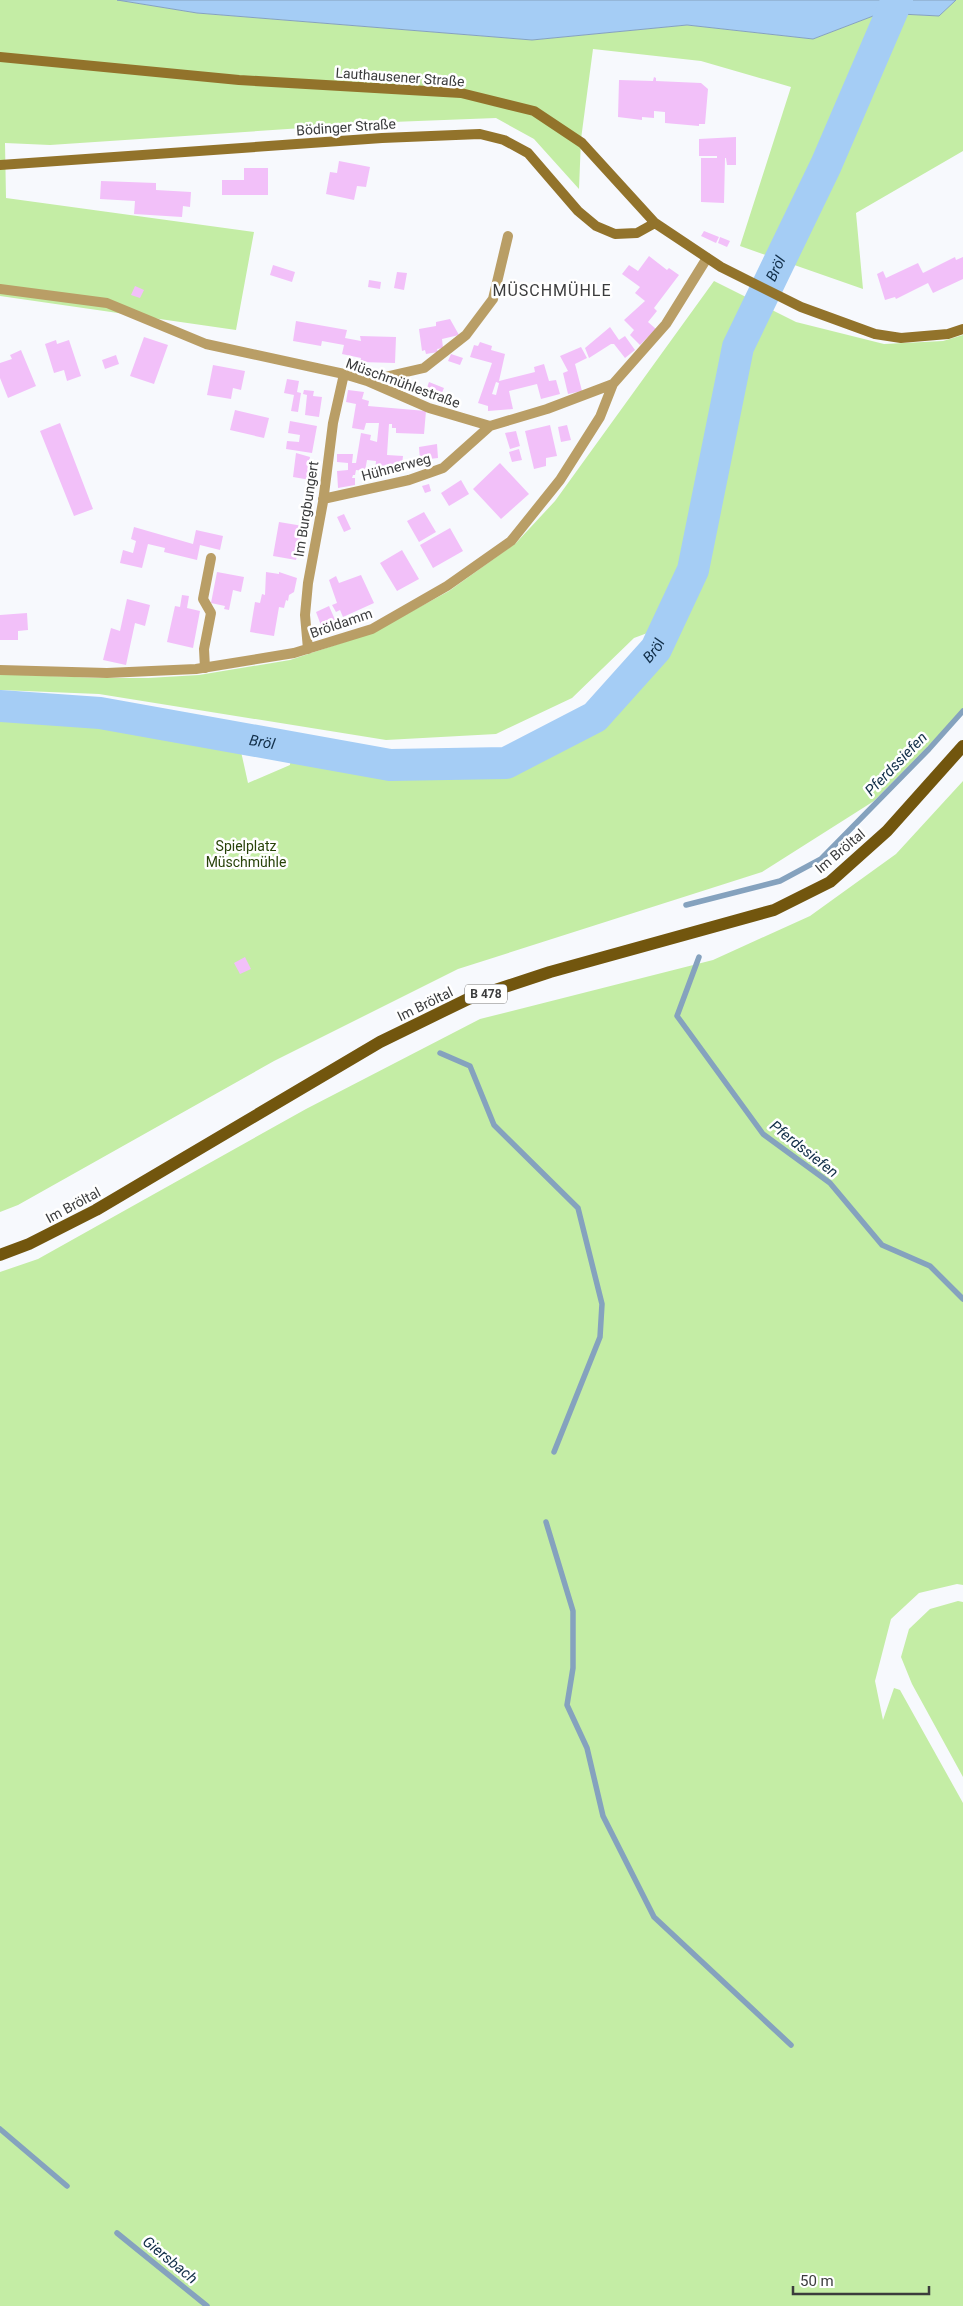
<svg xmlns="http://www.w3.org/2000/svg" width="963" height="2306" font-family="Roboto,sans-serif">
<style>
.green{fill:#c4eda5}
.water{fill:#a5cdf5;stroke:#85a2be}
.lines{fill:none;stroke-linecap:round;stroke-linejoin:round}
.stream{stroke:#85a2be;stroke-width:5.5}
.river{stroke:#a5cdf5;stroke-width:32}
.building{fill:#f2c0f9;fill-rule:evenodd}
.lane{stroke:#b99e66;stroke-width:10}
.street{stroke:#b99e66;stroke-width:10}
.secondary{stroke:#92732b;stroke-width:10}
.primary{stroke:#72560e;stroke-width:12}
.labels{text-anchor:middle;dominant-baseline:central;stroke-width:5;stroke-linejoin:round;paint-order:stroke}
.shield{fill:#fff;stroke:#767677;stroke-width:1}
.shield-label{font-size:12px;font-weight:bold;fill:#3b3c3d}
.street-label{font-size:14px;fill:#3b3c3d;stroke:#fff}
.park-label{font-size:14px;fill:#284309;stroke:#fff}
.water-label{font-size:15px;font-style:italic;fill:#112e48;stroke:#fff}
.quarter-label{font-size:16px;letter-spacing:1px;fill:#3b3c3d;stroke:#fff}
</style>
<rect width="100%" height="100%" fill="#f7f9fd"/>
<path class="green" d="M 0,0 L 117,0 L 197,13 L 532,40 L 687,25 L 813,39 L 881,13 L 939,16 L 956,0 L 963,0 L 963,151 L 856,213 L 863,289 L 740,246 L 791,87 L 701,61 L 593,49 L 581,139 L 579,189 L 534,139 L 496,118 L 392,122 L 50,145 L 5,143 L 6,198 L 254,232 L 236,330 L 0,296 Z
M 714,281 L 796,322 L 884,344 L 943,341 L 963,335 L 963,711 L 874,801 L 762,872 L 458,969 L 274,1061 L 18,1205 L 0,1212 L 0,712 L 101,723 L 240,747 L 248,783 L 290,765 L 291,754 L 385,772 L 507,767 L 601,724 L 663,655 L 685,619 L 634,638 L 572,698 L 496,734 L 386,740 L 99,694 L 0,690 L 0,674 L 99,678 L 148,678 L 199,675 L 290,660 L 372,633 L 449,591 L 516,543 L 555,501 Z
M 963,781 L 963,1585 L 957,1584 L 919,1593 L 891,1619 L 875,1681 L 883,1720 L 894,1688 L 900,1690 L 963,1803 L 963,2306 L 0,2306 L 0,1272 L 38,1259 L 306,1109 L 480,1019 L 713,960 L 810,916 L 896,854 Z
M 958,1601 L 963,1602 L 963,1777 L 912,1684 L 901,1657 L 909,1629 L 930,1609 Z"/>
<path class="water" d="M 117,0 L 956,0 L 939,16 L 881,13 L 813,39 L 687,25 L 532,40 L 197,13 Z"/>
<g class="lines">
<path class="stream" d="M 686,905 L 780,881 L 821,859 L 929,749 L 963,711
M 699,957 L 677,1016 L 763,1134 L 830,1183 L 882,1245 L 930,1266 L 963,1299
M 440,1053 L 470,1066 L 494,1125 L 578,1208 L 602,1304 L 600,1337 L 554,1452
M 546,1522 L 573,1611 L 573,1668 L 567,1705 L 587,1748 L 603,1816 L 654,1917 L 791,2045
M 0,2129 L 67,2186
M 117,2233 L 207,2306"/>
<path class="river" id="s1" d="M 0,706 L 100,713 L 390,765 L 506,763 L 595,717 L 656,649 L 693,570 L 738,347 L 826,165 L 897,0"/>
</g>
<path class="building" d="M 654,77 L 656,78 L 656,81 L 701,83 L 708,89 L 705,124 L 699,124 L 699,126 L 665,123 L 665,112 L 654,111 L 654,118 L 642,117 L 642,120 L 618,117 L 619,80 L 653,81 Z
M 736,137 L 736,165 L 727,165 L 726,158 L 725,158 L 724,203 L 701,202 L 701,158 L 717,158 L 717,156 L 699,156 L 699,139 Z
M 339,161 L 370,167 L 366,187 L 357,186 L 354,200 L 326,194 L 330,172 L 337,173 Z
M 244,168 L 268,168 L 268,195 L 222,195 L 222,180 L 244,180 Z
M 101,181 L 156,183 L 156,190 L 191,192 L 190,207 L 183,206 L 182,217 L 134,214 L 135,201 L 100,199 Z
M 704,231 L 719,237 L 716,243 L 701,236 Z
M 720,237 L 730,241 L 727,247 L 718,243 Z
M 649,256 L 667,270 L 669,268 L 679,275 L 654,308 L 657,311 L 648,322 L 656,329 L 640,345 L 630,335 L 634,330 L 624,320 L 645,301 L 635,293 L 640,287 L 622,274 L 629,265 L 638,271 Z
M 955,257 L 956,260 L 963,257 L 963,279 L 933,293 L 928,283 L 896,299 L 895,297 L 885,300 L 877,274 L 883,271 L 886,278 L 918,263 L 923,273 Z
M 273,265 L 295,272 L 292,282 L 270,275 Z
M 397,272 L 407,273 L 404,290 L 394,288 Z
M 369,280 L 381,282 L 380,289 L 368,287 Z
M 135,286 L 144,290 L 140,298 L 131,295 Z
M 450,319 L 459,335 L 442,339 L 443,348 L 437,349 L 438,352 L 426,354 L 425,350 L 422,351 L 419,329 L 436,326 L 436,322 Z
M 296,321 L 347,330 L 345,338 L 361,341 L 360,336 L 396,337 L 395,363 L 360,362 L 361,358 L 342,354 L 344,345 L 322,341 L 321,346 L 293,341 Z
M 610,327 L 619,340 L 625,336 L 635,350 L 625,358 L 614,344 L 611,344 L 589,358 L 585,348 Z
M 144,337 L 168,345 L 154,384 L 130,376 Z
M 56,340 L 57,344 L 69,340 L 81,376 L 67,381 L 64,370 L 54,373 L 45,344 Z
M 480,342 L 492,346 L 491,350 L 505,354 L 499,381 L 535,372 L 534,367 L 544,364 L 549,381 L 556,380 L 560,394 L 541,399 L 537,384 L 509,391 L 513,409 L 488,411 L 488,406 L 478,403 L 492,363 L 470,357 L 474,345 L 478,346 ZM 496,382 L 499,383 L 496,395 L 492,394 Z
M 581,347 L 587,358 L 575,364 L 582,391 L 568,394 L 563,373 L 568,371 L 560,356 Z
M 21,350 L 36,386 L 8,398 L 0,378 L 0,363 L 12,359 L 10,355 Z
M 451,354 L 463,358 L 460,365 L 448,361 Z
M 116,355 L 119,364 L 105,369 L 102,360 Z
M 213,365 L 245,371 L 241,390 L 233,388 L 231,399 L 207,395 Z
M 287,379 L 299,381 L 297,392 L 301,393 L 298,412 L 291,411 L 294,395 L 284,393 Z
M 429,382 L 444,388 L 438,402 L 424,396 Z
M 304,390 L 314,391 L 313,396 L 322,397 L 319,417 L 305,415 L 307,395 L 303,394 Z
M 348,390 L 364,392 L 362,399 L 369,401 L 368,406 L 426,411 L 424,434 L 396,433 L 396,428 L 392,428 L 392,424 L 389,424 L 387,455 L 403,456 L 401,473 L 375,471 L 376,461 L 367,460 L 365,471 L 356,470 L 355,475 L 353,475 L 352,478 L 355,478 L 355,485 L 338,488 L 337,471 L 348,470 L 348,463 L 337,462 L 337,454 L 353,454 L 352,463 L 356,463 L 361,433 L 371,435 L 370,440 L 377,442 L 379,423 L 366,423 L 364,430 L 352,428 L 356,404 L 346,402 Z
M 235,410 L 269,418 L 264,438 L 230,430 Z
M 290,421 L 317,426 L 312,453 L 286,449 L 287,441 L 299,442 L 300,435 L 288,433 Z
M 60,423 L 93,509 L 74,516 L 40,431 Z
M 550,425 L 557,456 L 546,458 L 546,466 L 534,469 L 525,431 Z
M 567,425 L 571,440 L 561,442 L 558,427 Z
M 516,431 L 520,446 L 510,449 L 505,433 Z
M 437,444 L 438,458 L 420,460 L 419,447 Z
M 519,449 L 522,460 L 512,462 L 509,452 Z
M 296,453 L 310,457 L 309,463 L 319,465 L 316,481 L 293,477 Z
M 500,463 L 529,494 L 501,519 L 473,489 Z
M 461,480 L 469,494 L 449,506 L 441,493 Z
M 429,484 L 431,491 L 425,493 L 422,486 Z
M 424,512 L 436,532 L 419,542 L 407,521 Z
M 344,514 L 351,529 L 344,532 L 337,517 Z
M 279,522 L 303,526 L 301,534 L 303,534 L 296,560 L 273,556 Z
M 134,527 L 193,544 L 196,530 L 223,536 L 220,550 L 200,545 L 197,560 L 164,552 L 165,548 L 148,544 L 142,568 L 120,563 L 123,550 L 133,553 L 136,541 L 131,539 Z
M 450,528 L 463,551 L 433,568 L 420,545 Z
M 402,550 L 419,579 L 397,591 L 380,563 Z
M 217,572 L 244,577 L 241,592 L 233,590 L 229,610 L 224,609 L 225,606 L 211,603 Z
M 266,572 L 279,574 L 279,572 L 297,578 L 294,592 L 289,595 L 288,601 L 286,600 L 284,608 L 279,607 L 274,636 L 250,632 L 255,602 L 260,603 L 262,594 L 265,595 Z
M 361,575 L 374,603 L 343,617 L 340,610 L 336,612 L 332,605 L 337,603 L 329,580 L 336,576 L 339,583 Z
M 182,595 L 189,596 L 187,608 L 200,611 L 193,648 L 167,642 L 175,606 L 180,607 Z
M 127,599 L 150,605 L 145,626 L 135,623 L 126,665 L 103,660 L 111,628 L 120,631 Z
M 329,606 L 336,622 L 322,628 L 316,612 Z
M 27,613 L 28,630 L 18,631 L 18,640 L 0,640 L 0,615 Z
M 245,957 L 251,969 L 240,974 L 234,963 Z"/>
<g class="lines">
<path class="lane" d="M 205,668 L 204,649 L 211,613 L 203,599 L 211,558"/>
<path class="street" d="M 0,289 L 107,303 L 206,344 L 344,374 L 367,381 L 429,408 L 490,426 L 547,409 L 613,384 L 666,324 L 707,258
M 367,381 L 424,368 L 466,335 L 493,299 L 508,236
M 323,499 L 409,480 L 443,468 L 490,426
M 308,649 L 305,615 L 308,583 L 323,502 L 333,423 L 344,374
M 0,670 L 107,673 L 196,669 L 294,653 L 372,629 L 447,586 L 511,541 L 560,480 L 600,417 L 613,384"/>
<path class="secondary" d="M 0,57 L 239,80 L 461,93 L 534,111 L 582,143 L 655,223 L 721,267 L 801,307 L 875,334 L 901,338 L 948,334 L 963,329
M 0,165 L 382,138 L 480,134 L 504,140 L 528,153 L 578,211 L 596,226 L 615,234 L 637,233 L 655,223"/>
<path class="primary" d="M 0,1255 L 29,1244 L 96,1210 L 380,1042 L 468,999 L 550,972 L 774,910 L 830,882 L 887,831 L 963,746"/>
</g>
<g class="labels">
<rect class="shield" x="465" y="984.5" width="42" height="19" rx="4"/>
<g class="shield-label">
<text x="486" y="994">B 478</text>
</g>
<g class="street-label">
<text transform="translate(400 77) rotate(4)">Lauthausener Straße</text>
<text transform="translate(346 127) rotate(-4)">Bödinger Straße</text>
<text transform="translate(403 383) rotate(20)">Müschmühlestraße</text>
<text transform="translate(396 467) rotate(-15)">Hühnerweg</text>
<text transform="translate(306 509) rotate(-81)">Im Burgbungert</text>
<text transform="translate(341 623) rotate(-19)">Bröldamm</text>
<text transform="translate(840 851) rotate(-40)">Im Bröltal</text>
<text transform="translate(425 1004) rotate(-26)">Im Bröltal</text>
<text transform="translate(73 1205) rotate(-28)">Im Bröltal</text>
</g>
<g class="park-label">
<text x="246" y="846">Spielplatz<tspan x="246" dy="16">Müschmühle</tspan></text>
</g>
<g class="water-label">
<text stroke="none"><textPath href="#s1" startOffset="1104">Bröl</textPath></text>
<text stroke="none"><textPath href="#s1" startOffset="700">Bröl</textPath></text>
<text stroke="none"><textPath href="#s1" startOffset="265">Bröl</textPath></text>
<text transform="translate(896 764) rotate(-46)">Pferdssiefen</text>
<text transform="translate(804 1149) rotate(38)">Pferdssiefen</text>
<text transform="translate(170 2260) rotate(39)">Giersbach</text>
</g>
<g class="quarter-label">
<text x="552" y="290">MÜSCHMÜHLE</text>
</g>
</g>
<path d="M793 2286v8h136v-8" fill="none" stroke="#3b3c3d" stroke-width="2.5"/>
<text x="800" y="2286" font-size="15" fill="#3b3c3d" stroke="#ffffff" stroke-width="4" paint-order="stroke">50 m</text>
</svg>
